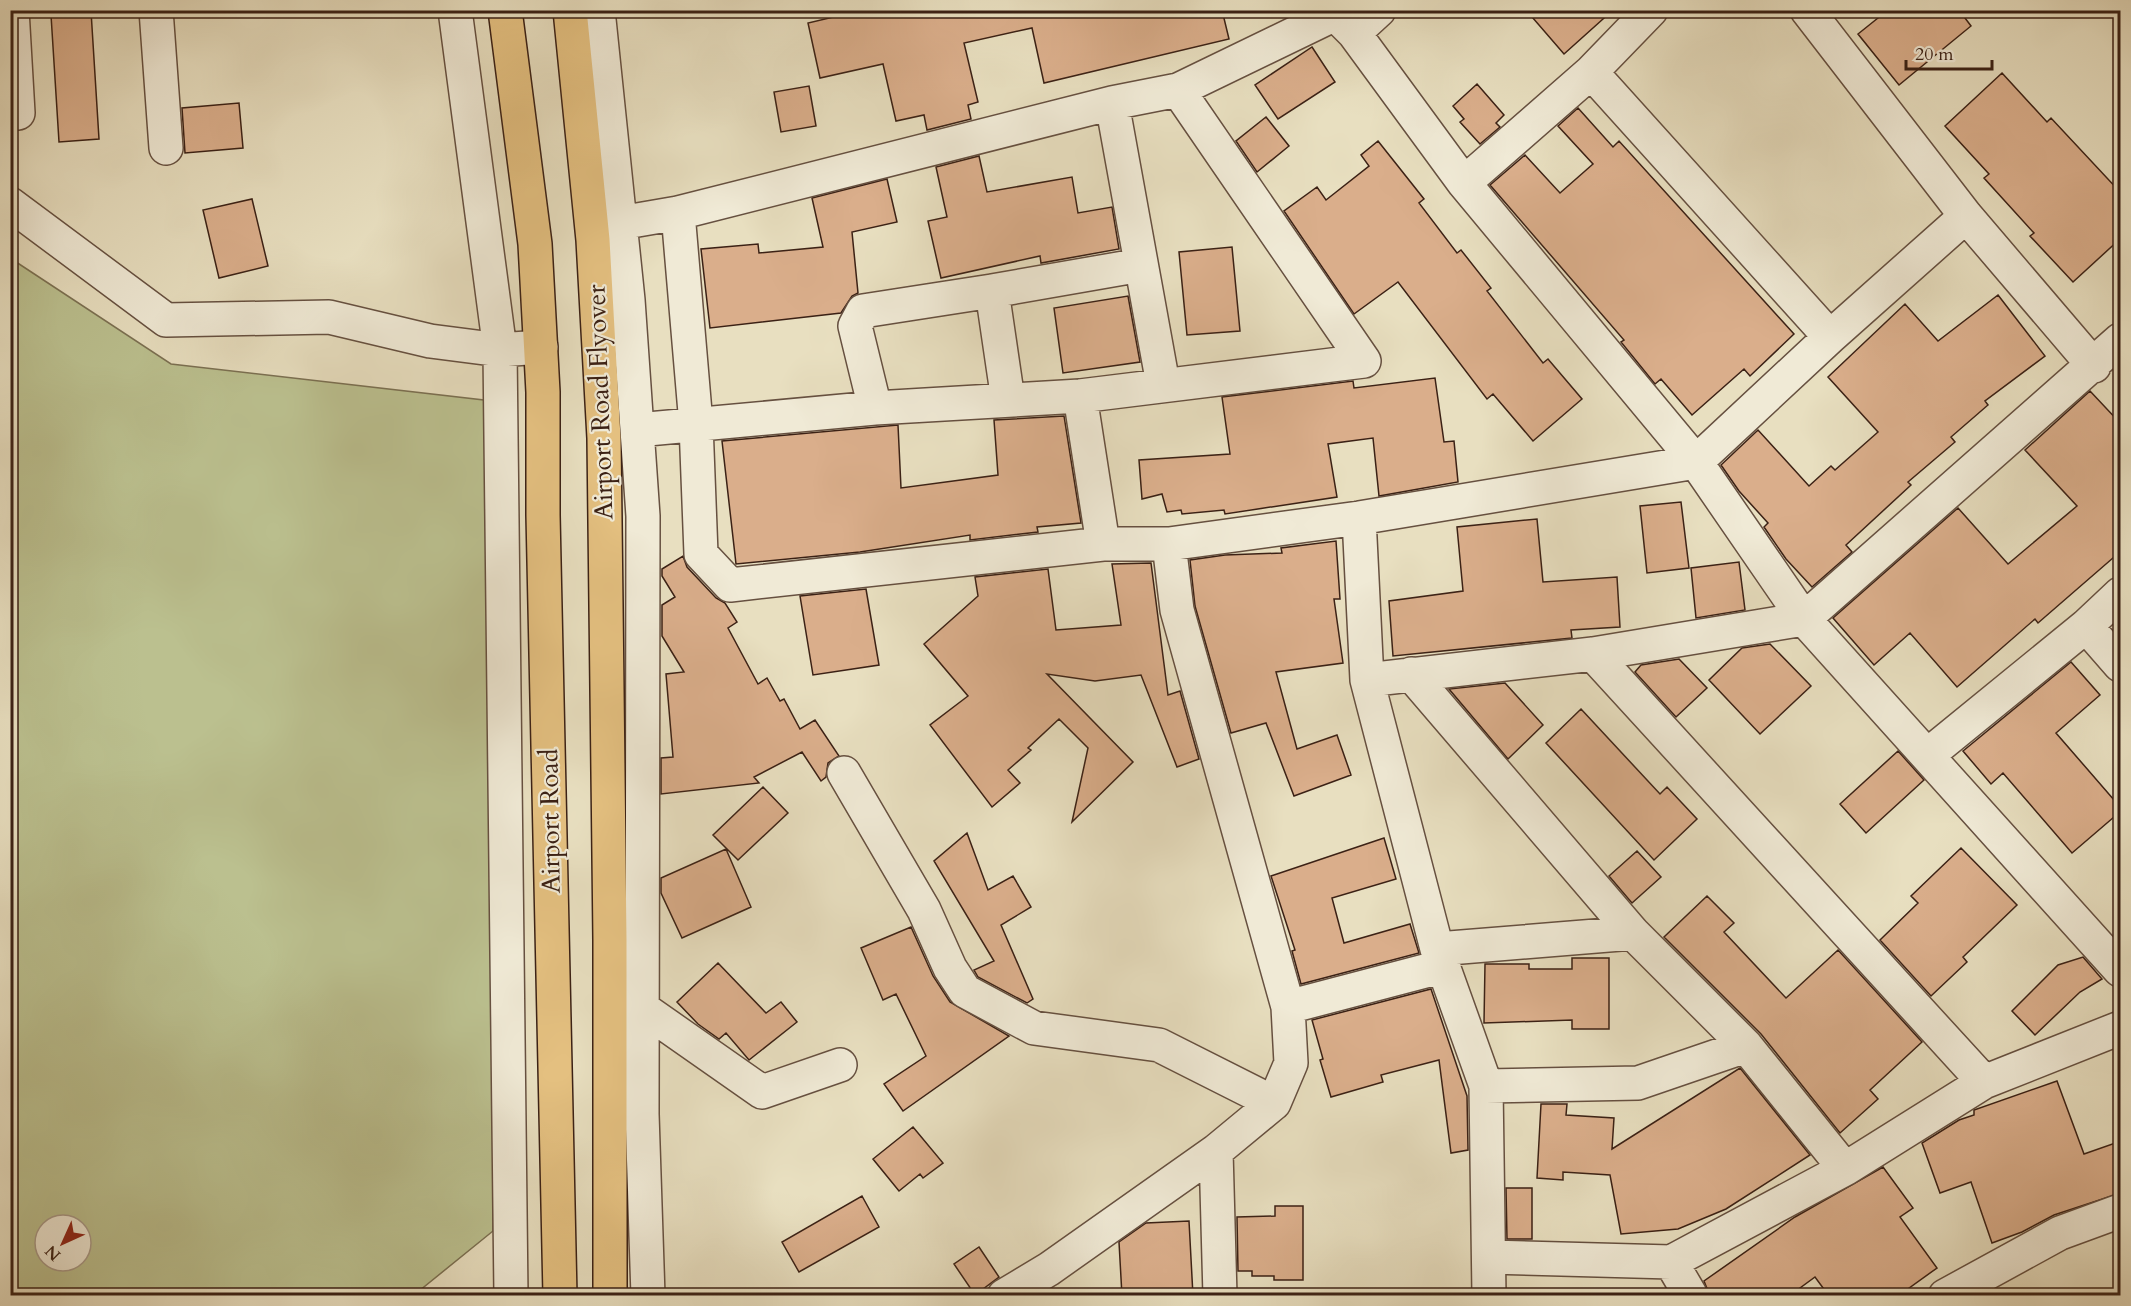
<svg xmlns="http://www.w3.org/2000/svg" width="2131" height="1306" font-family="Cardo,serif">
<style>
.green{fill:#bbc08f;stroke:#7b7052;stroke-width:1.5;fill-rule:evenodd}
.building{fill:#daae8b;stroke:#3b2115;stroke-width:1.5}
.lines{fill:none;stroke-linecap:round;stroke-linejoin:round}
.minor-casing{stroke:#665040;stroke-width:36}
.major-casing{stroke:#3b2115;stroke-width:36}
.minor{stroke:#f0ead6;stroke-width:33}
.major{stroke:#e4c080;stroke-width:33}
.labels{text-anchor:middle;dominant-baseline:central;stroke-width:4.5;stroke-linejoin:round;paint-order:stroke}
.street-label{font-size:26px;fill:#3b2115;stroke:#f0ead6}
</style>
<rect width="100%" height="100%" fill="#e8dfc0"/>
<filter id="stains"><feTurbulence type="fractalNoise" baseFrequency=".00333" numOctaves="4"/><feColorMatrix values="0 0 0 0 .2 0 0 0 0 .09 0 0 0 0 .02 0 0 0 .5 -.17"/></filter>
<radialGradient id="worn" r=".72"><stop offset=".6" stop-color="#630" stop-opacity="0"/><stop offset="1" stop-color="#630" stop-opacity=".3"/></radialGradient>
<path class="green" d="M 10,258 L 171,364 L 501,402 L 493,1231 L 414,1295 L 11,1295 ZM 45,1225 L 81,1225 L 81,1261 L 45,1261 Z"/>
<path class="building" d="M 863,10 L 1222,10 L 1229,39 L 1044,83 L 1032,28 L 964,43 L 978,102 L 968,105 L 971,119 L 927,130 L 924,115 L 896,121 L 883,64 L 820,78 L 808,23 Z
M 1526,10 L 1613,10 L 1564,54 Z
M 1888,10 L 1959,10 L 1971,26 L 1899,85 L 1858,34 Z
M 91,11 L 99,139 L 59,142 L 51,15 Z
M 1312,47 L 1335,82 L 1278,119 L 1255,85 Z
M 2002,73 L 2047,122 L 2051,118 L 2121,193 L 2121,238 L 2073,282 L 2030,236 L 2034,233 L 1984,178 L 1989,174 L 1945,126 Z
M 1477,84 L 1504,115 L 1496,123 L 1500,127 L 1480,144 L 1460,122 L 1464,119 L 1453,106 Z
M 809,86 L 816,126 L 781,132 L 774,92 Z
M 239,103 L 243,148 L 185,153 L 182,108 Z
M 1578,108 L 1613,147 L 1619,141 L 1794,334 L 1750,376 L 1744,369 L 1692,415 L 1661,379 L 1655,384 L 1621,342 L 1624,340 L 1490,185 L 1525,155 L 1560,193 L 1593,164 L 1558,126 Z
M 1266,117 L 1289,146 L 1257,172 L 1236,141 Z
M 1378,141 L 1424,199 L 1419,203 L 1457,253 L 1461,250 L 1491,288 L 1487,291 L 1543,363 L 1548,359 L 1582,399 L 1533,441 L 1493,394 L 1487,399 L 1398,282 L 1354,314 L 1284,211 L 1317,187 L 1326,200 L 1369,166 L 1361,155 Z
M 979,156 L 987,192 L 1072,177 L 1078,213 L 1112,207 L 1119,249 L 1041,263 L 1040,256 L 941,278 L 928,221 L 947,217 L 936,167 Z
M 887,179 L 897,222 L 852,232 L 858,293 L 852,296 L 841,313 L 710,328 L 701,249 L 758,244 L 759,253 L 823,247 L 812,198 Z
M 252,199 L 268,266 L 219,278 L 203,210 Z
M 1232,247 L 1240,331 L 1187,335 L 1179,252 Z
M 1998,295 L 2045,356 L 1985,401 L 1988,405 L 1951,437 L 1955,442 L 1908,482 L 1911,485 L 1846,545 L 1852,552 L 1812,587 L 1786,559 L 1764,527 L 1768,523 L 1739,491 L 1721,465 L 1758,430 L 1809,486 L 1831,466 L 1835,470 L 1878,432 L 1828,377 L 1905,304 L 1938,341 Z
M 1128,296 L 1140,362 L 1063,373 L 1054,308 Z
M 1435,378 L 1444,442 L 1454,441 L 1458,482 L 1379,496 L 1373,438 L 1328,444 L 1337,497 L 1225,514 L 1224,510 L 1182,514 L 1181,510 L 1167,512 L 1162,494 L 1142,499 L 1139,460 L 1230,454 L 1222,397 L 1353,381 L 1354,388 Z
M 2090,391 L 2121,424 L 2121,551 L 2038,623 L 2035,619 L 1957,687 L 1910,633 L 1874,665 L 1833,618 L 1958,508 L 2008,564 L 2077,506 L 2025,450 Z
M 1064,416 L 1081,523 L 1037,527 L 1038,532 L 970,540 L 970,535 L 860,552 L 736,564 L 722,441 L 898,425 L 901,488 L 998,475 L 994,420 Z
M 1681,502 L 1689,568 L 1647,573 L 1640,506 Z
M 1537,519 L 1543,582 L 1617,577 L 1620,627 L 1571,630 L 1572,638 L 1393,656 L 1389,601 L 1463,591 L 1457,527 Z
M 1336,541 L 1340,599 L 1334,599 L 1343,663 L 1276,672 L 1297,749 L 1337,735 L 1351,775 L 1294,796 L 1266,723 L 1231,733 L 1195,606 L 1190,560 L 1225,555 L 1282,553 L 1281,548 Z
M 683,556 L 687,567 L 716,598 L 725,603 L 737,622 L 728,628 L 758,684 L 767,678 L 780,701 L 784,699 L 800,729 L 815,720 L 839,756 L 828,763 L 826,777 L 821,781 L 802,752 L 754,777 L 759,783 L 661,794 L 661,758 L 673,757 L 666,674 L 684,672 L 662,636 L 662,605 L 675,597 L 662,576 L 662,569 Z
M 1739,562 L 1745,610 L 1696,618 L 1691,568 Z
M 1151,563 L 1168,695 L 1180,691 L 1199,759 L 1177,767 L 1141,675 L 1095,681 L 1047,674 L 1133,762 L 1072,822 L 1088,748 L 1059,719 L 1028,748 L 1031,750 L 1008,770 L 1020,783 L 992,807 L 930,725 L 968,696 L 924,644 L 978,596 L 975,577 L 1048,569 L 1056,630 L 1121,625 L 1112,564 Z
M 866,589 L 879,665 L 813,675 L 800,596 Z
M 1770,644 L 1811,686 L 1760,734 L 1709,680 L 1742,648 Z
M 1679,659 L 1707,688 L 1676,717 L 1635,672 L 1641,665 Z
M 2071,662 L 2100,695 L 2056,733 L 2121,808 L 2121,811 L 2072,853 L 2003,773 L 1991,784 L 1963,751 Z
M 1505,683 L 1543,725 L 1508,759 L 1449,689 Z
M 1581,709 L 1660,794 L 1667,787 L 1697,819 L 1654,860 L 1546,743 Z
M 1898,751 L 1924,780 L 1866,833 L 1840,804 Z
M 763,787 L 788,813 L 738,860 L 713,835 Z
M 967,833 L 988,890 L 1013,876 L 1031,907 L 1001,925 L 1033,999 L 1027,1003 L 978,977 L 974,970 L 994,961 L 934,861 Z
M 1384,838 L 1396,879 L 1332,898 L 1344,943 L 1410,924 L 1419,953 L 1301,984 L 1292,951 L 1295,950 L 1271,876 Z
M 1961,848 L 2017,905 L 1963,957 L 1967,962 L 1931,996 L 1880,940 L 1918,903 L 1911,896 Z
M 726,849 L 751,907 L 682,938 L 661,893 L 661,878 Z
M 1637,851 L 1661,877 L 1632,903 L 1609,876 Z
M 1707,896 L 1734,923 L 1724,932 L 1786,998 L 1838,950 L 1922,1042 L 1870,1090 L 1878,1099 L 1840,1133 L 1761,1034 L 1664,937 Z
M 911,927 L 933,976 L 950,1002 L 1009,1036 L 903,1111 L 884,1084 L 926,1056 L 896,994 L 883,1000 L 861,948 Z
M 2083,957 L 2102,979 L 2080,992 L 2035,1035 L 2012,1011 L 2058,965 Z
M 1572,958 L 1609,958 L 1609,1029 L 1572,1029 L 1572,1020 L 1484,1023 L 1485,964 L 1529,964 L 1529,969 L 1572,969 Z
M 718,963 L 766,1013 L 781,1002 L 797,1022 L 749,1060 L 726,1033 L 719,1039 L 698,1024 L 677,1002 Z
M 1431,989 L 1467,1096 L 1468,1150 L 1451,1153 L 1439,1060 L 1381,1075 L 1383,1082 L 1331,1097 L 1320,1060 L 1323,1059 L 1312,1020 Z
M 1740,1068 L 1810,1155 L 1726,1209 L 1678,1229 L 1621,1234 L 1610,1175 L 1563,1172 L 1563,1180 L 1537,1178 L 1541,1104 L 1567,1104 L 1566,1115 L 1614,1118 L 1612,1149 Z
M 2057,1081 L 2084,1154 L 2121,1141 L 2121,1193 L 2054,1215 L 2022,1232 L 1992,1243 L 1971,1182 L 1940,1193 L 1922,1143 L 1959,1120 L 1974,1115 L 1974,1110 Z
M 913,1127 L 943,1163 L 923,1178 L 920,1174 L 899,1191 L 873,1159 Z
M 1883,1167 L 1913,1208 L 1900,1217 L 1937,1268 L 1898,1296 L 1829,1296 L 1815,1277 L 1789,1296 L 1710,1296 L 1704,1281 L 1795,1217 Z
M 1506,1188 L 1532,1188 L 1532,1239 L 1507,1239 Z
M 862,1196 L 879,1227 L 799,1272 L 782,1242 Z
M 1275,1206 L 1303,1206 L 1303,1280 L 1274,1280 L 1274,1276 L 1252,1276 L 1252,1271 L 1238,1271 L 1237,1217 L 1275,1216 Z
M 1189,1221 L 1193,1296 L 1122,1296 L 1119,1242 L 1146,1223 Z
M 979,1247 L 999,1277 L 975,1295 L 954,1264 Z"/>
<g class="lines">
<g class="minor-casing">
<path id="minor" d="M 12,10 L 18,113
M 156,10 L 166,148
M 455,10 L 500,350 L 511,1296
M 598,10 L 628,300 L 643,516 L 642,1114 L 648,1296
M 1331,10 L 1354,33 L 1464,183 L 1696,462 L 1804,619 L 2120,970
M 1807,10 L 1966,216 L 2094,366
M 1354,33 L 1379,10
M 1591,72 L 1830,337
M 1112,103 L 1163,384
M 1464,183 L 1591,72 L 1651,10
M 10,204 L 166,320 L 329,317 L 430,341 L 500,350 L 541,347
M 678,213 L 696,424 L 701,554 L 730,585 L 1103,544 L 1169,544 L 1359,518 L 1696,462 L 1830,337 L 1966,216
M 620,223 L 678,213 L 1112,103 L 1178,90 L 1333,15
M 992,291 L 1141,265
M 1080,396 L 1103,544
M 875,408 L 855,326 L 863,311 L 992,291 L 1008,400
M 637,430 L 875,408 L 1080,396 L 1364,361 L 1178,90
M 1359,518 L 1367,680 L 1437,949 L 1486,1086 L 1489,1296
M 2086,626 L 2120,665
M 1593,654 L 1984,1082
M 1411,674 L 1633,933 L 1746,1046 L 1845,1169
M 1367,680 L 1593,654 L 1804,619 L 2120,340
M 1929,754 L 2086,626 L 2120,594
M 844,773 L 924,910 L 950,968 L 965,991 L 1034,1028 L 1159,1045 L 1274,1103
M 1437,949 L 1633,933
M 1288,1007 L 1444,966
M 642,1008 L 762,1092 L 840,1065
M 1486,1086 L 1638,1083 L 1746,1046
M 1216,1151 L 1220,1296
M 1489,1257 L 1671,1262 L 1845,1169 L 1984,1082 L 2120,1028
M 1671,1262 L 1691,1296
M 1004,1296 L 1049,1269 L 1216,1151 L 1274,1103 L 1291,1063 L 1288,1007 L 1177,610 L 1169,544
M 1945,1296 L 2060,1233 L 2120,1211"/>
</g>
<g class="major-casing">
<path id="major" d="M 505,10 L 535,244 L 543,392 L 543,515 L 560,1296
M 570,10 L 593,240 L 604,438 L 610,940 L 610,1296"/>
</g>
<use href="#minor" class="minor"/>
<use href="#major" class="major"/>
</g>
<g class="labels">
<g class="street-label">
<text transform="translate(600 402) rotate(-92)">Airport Road Flyover</text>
<text transform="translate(550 821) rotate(-91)">Airport Road</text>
</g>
</g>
<rect width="2131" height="1306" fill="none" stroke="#e8dfc0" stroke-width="36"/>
<rect x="12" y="12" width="2107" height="1282" fill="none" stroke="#3b2115" stroke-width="3"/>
<rect x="18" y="18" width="2095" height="1270" fill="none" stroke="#3b2115" stroke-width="1.5"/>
<g transform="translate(63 1243) rotate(225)"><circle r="28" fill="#f0ead6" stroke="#a89a89" stroke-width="1.5"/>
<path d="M0-4.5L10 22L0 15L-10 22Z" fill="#8f2418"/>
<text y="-9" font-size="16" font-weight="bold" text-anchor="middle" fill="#3b2115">N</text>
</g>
<path d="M1906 60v9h86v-9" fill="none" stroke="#3b2115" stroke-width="3"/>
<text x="1915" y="60" font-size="18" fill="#3b2115" stroke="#f0ead6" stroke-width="4.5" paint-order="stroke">20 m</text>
<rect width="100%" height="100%" filter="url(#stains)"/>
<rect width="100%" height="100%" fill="url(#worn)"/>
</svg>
